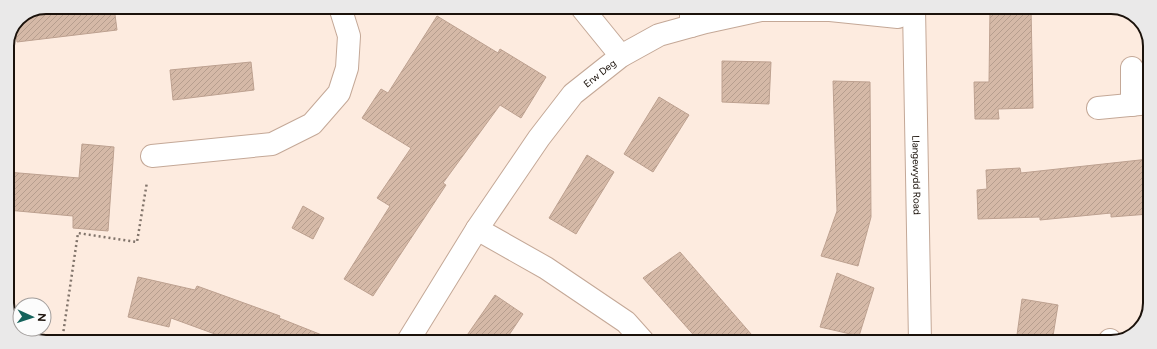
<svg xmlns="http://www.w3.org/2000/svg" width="1157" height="349" font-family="Figtree,sans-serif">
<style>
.building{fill:url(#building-hatch);stroke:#bda190}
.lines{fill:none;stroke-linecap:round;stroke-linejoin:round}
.minor-casing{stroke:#c4a897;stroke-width:24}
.path{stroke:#81746b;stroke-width:2.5;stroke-dasharray:2 3;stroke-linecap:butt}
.minor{stroke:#fff;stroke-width:22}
.labels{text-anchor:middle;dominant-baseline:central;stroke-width:3.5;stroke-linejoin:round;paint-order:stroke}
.street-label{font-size:10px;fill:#1b120b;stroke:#fcfcfc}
.rim{fill:none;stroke:#1b120b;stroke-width:2}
</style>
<defs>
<pattern id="building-hatch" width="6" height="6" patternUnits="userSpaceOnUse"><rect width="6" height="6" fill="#d5b9a7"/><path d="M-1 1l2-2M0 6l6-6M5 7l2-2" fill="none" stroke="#b69e8e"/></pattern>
</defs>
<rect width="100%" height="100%" fill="#fdebdf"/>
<path class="building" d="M 46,7 L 114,7 L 117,30 L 17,42 L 15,27 L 19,18 Z
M 990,8 L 1031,8 L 1033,108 L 998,109 L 999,119 L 975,119 L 974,82 L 989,82 Z
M 437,16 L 498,53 L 500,49 L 546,77 L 521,118 L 500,105 L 443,183 L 446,185 L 373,296 L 344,279 L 390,206 L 377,198 L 411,148 L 362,118 L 381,89 L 388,93 Z
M 722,61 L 771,62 L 769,104 L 722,102 Z
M 251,62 L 254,90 L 173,100 L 170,70 Z
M 833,81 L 870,82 L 871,217 L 858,266 L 821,256 L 837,211 Z
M 659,97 L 689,115 L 653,172 L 624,154 Z
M 82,144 L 114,147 L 108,231 L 73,228 L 73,216 L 7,210 L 7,172 L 79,178 Z
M 587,155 L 614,172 L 576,234 L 549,218 Z
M 1149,159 L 1149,214 L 1111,217 L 1111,213 L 1040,220 L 1040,217 L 978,219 L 977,190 L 987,189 L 986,170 L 1020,168 L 1021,173 Z
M 303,206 L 324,218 L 313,239 L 292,228 Z
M 680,252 L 758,342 L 699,341 L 643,278 Z
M 837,273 L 874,288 L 859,336 L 820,327 Z
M 138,277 L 195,290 L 197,286 L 280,316 L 279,318 L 332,339 L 332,341 L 234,341 L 171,318 L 169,327 L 128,317 Z
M 495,295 L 523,314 L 505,341 L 463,341 Z
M 1022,299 L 1058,305 L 1052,342 L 1016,342 Z"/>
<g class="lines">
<g class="minor-casing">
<g id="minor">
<path d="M 582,8 L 621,56"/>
<path d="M 691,8 L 691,26"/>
<path id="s1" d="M 914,8 L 920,342"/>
<path d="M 1132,68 L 1132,105"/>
<path d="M 1098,108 L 1150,103"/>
<path d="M 152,156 L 272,144 L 312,124 L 339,93 L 347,68 L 349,36 L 340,7"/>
<path d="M 477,229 L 546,268 L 626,322 L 643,341"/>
<path d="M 1110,340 L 1110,342"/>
<path id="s2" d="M 408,341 L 477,229 L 539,138 L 573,94 L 621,56 L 659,35 L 706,22 L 761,10 L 830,10 L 898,17 L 914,9"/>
</g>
</g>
<path class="path" d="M 62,341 L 78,233 L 137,242 L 147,182"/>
<use href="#minor" class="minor"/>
</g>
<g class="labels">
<g class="street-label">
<text stroke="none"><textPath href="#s2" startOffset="331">Erw Deg</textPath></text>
<text stroke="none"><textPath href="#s1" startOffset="167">Llangewydd Road</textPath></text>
</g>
</g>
<path d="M0 0H1157V349H0ZM46 14H1111A32 32 0 0 1 1143 46V303A32 32 0 0 1 1111 335H46A32 32 0 0 1 14 303V46A32 32 0 0 1 46 14Z" fill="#eae9e9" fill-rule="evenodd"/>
<path class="rim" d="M46 14H1111A32 32 0 0 1 1143 46V303A32 32 0 0 1 1111 335H46A32 32 0 0 1 14 303V46A32 32 0 0 1 46 14Z"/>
<g transform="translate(32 317) rotate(93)"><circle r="19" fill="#fcfcfc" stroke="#a29e9c"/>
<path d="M0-3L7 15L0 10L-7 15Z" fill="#15635c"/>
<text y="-6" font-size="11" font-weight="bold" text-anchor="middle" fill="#1b120b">N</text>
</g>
</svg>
